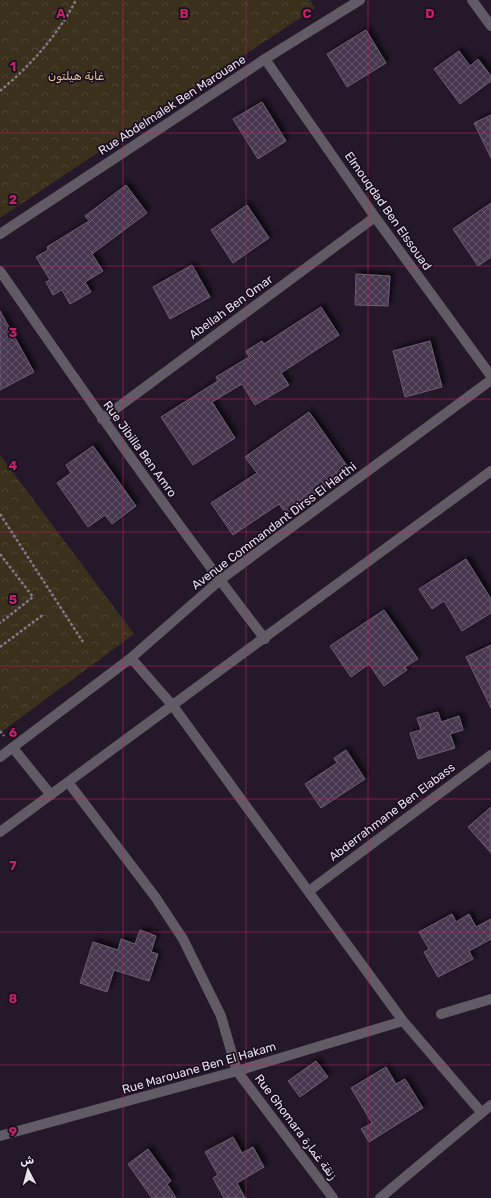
<svg xmlns="http://www.w3.org/2000/svg" width="491" height="1198" font-family="Rubik,Cairo,sans-serif">
<style>
.park{fill:url(#park-crowns)}
.building{fill:url(#building-cross-hatch);stroke:#6c5d73;filter:url(#shadow)}
.lines{fill:none;stroke-linecap:round;stroke-linejoin:round}
.path{stroke:#827888;stroke-width:2.5;stroke-dasharray:3 2;stroke-linecap:butt}
.minor{stroke:#625b65;stroke-width:10}
.grid{fill:none;stroke:#c42262;stroke-width:1;stroke-opacity:0.55}
.labels{text-anchor:middle;dominant-baseline:central;stroke-width:3.5;stroke-linejoin:round;paint-order:stroke}
.park-label{font-size:12px;fill:#dec38f;stroke:#1a0e20}
.street-label{font-size:12px;fill:#e8e0ed;stroke:#1a0e20}
.grid-label{font-size:13px;text-anchor:middle;font-weight:bold;fill:#c42262;stroke:#1a0e20;stroke-width:3.5;stroke-linejoin:round;paint-order:stroke}
</style>
<defs>
<pattern id="park-crowns" width="20" height="18" patternUnits="userSpaceOnUse"><rect width="20" height="18" fill="#3a301c"/><path d="M2 6a3 3 0 1 1 6 0M12 15a3 3 0 1 1 6 0" fill="none" stroke="#4d4432"/></pattern>
<pattern id="building-cross-hatch" width="8" height="8" patternUnits="userSpaceOnUse"><rect width="8" height="8" fill="#47384f"/><path d="M0 0l8 8M0 8l8-8" fill="none" stroke="#625469"/></pattern>
<filter id="shadow"><feDropShadow dx="3.5" dy="-3.5" stdDeviation="2" flood-color="#0009"/></filter>
</defs>
<rect width="100%" height="100%" fill="#24182a"/>
<path class="park" d="M 0,0 L 310,0 L 315,8 L 0,218 Z
M 0,455 L 134,634 L 0,733 Z"/>
<path class="building" d="M 366,30 L 386,63 L 347,87 L 327,54 Z
M 459,51 L 470,66 L 478,59 L 491,76 L 491,81 L 460,104 L 434,69 Z
M 262,102 L 286,141 L 258,159 L 233,119 Z
M 491,115 L 491,158 L 474,123 Z
M 126,185 L 147,213 L 92,254 L 103,271 L 85,282 L 91,292 L 70,304 L 62,290 L 53,295 L 46,282 L 50,280 L 36,257 L 48,250 L 47,247 L 89,221 L 85,216 Z
M 491,203 L 491,257 L 478,266 L 453,229 Z
M 247,205 L 269,238 L 233,263 L 211,230 Z
M 192,265 L 210,297 L 170,319 L 153,287 Z
M 356,274 L 390,276 L 388,306 L 355,305 Z
M 321,307 L 339,335 L 281,373 L 289,385 L 255,405 L 242,384 L 212,402 L 235,438 L 193,465 L 161,417 L 218,381 L 216,377 L 249,357 L 246,351 L 262,341 L 264,344 Z
M 0,311 L 34,372 L 0,390 Z
M 430,341 L 442,387 L 405,397 L 393,351 Z
M 309,412 L 350,470 L 286,514 L 279,504 L 233,535 L 211,503 L 257,473 L 245,457 Z
M 93,446 L 136,506 L 112,524 L 105,515 L 88,527 L 57,483 L 71,473 L 66,465 Z
M 466,559 L 491,599 L 491,613 L 462,631 L 444,601 L 432,609 L 419,589 Z
M 384,610 L 418,659 L 405,667 L 407,670 L 384,686 L 369,664 L 351,677 L 330,646 Z
M 491,645 L 491,708 L 466,657 Z
M 438,712 L 441,722 L 459,716 L 463,730 L 450,734 L 455,748 L 418,759 L 410,733 L 421,730 L 417,718 Z
M 346,750 L 365,779 L 321,808 L 305,784 L 337,763 L 334,758 Z
M 491,807 L 491,853 L 468,827 Z
M 452,914 L 456,922 L 469,914 L 476,927 L 491,919 L 491,939 L 469,951 L 473,959 L 438,977 L 424,952 L 429,949 L 419,932 Z
M 140,930 L 156,936 L 151,952 L 158,954 L 149,981 L 114,970 L 107,992 L 80,983 L 93,942 L 118,950 L 121,939 L 135,944 Z
M 316,1061 L 328,1077 L 300,1097 L 288,1081 Z
M 386,1067 L 396,1084 L 405,1079 L 423,1108 L 369,1142 L 361,1129 L 372,1123 L 351,1088 Z
M 233,1137 L 242,1153 L 253,1147 L 264,1167 L 237,1183 L 245,1198 L 224,1198 L 213,1178 L 218,1175 L 205,1152 Z
M 148,1149 L 171,1181 L 167,1184 L 176,1198 L 152,1198 L 128,1164 Z"/>
<g class="lines">
<path class="path" d="M 0,91 C 30,66 58,35 76,0
M 0,514 L 83,642
M 0,554 L 33,597 L 0,623
M 0,647 L 44,614
M 0,731 L 4,736"/>
<path class="minor" d="M 472,0 L 491,26
M 265,59 L 375,217 L 491,376
M 0,234 L 265,59 L 360,0
M 0,271 C 86,395 172,519 265,639
M 102,419 L 375,217
M 131,658 L 173,706 L 403,1021 L 481,1112
M 13,748 L 51,795
M 0,757 L 131,658 L 220,580 L 491,380
M 68,782 L 156,898 L 183,939 L 221,1016 L 237,1071 L 333,1198
M 0,832 L 491,471
M 309,891 L 491,755
M 441,1014 L 491,999
M 0,1136 L 237,1071 L 403,1021
M 380,1198 L 491,1105"/>
</g>
<path class="grid" d="M 123,0 L 123,1198M 246,0 L 246,1198M 368,0 L 368,1198M 0,133 L 491,133M 0,266 L 491,266M 0,399 L 491,399M 0,532 L 491,532M 0,666 L 491,666M 0,799 L 491,799M 0,932 L 491,932M 0,1065 L 491,1065"/>
<g class="labels">
<g class="park-label">
<text x="76" y="76">غابة هيلتون</text>
</g>
<g class="street-label">
<text transform="translate(172 105) rotate(-33)">Rue Abdelmalek Ben Marouane</text>
<text transform="translate(388 211) rotate(55)">Elmouqdad Ben Elssouad</text>
<text transform="translate(231 307) rotate(-36)">Abellah Ben Omar</text>
<text transform="translate(140 449) rotate(54)">Rue Jibilla Ben Amro</text>
<text transform="translate(274 526) rotate(-37)">Avenue Commandant Dirss El Harthi</text>
<text transform="translate(392 812) rotate(-37)">Abderrahmane Ben Elabass</text>
<text transform="translate(199 1068) rotate(-16)">Rue Marouane Ben El Hakam</text>
<text transform="translate(296 1127) rotate(53)">Rue Ghomara زنقة غمارة</text>
</g>
</g>
<g class="grid-label">
<text x="61" y="18">A</text>
<text x="184" y="18">B</text>
<text x="307" y="18">C</text>
<text x="430" y="18">D</text>
<text x="13" y="71">1</text>
<text x="13" y="204">2</text>
<text x="13" y="337">3</text>
<text x="13" y="470">4</text>
<text x="13" y="604">5</text>
<text x="13" y="737">6</text>
<text x="13" y="870">7</text>
<text x="13" y="1003">8</text>
<text x="13" y="1136">9</text>
</g>
<g transform="translate(28 1170) rotate(354)" stroke="#1a0e20" stroke-width="3" paint-order="stroke">
<path d="M0-3L7 15L0 10L-7 15Z" fill="#e8e0ed"/>
<text y="-6" font-size="11" font-weight="bold" text-anchor="middle" fill="#e8e0ed">ش</text>
</g>
</svg>
